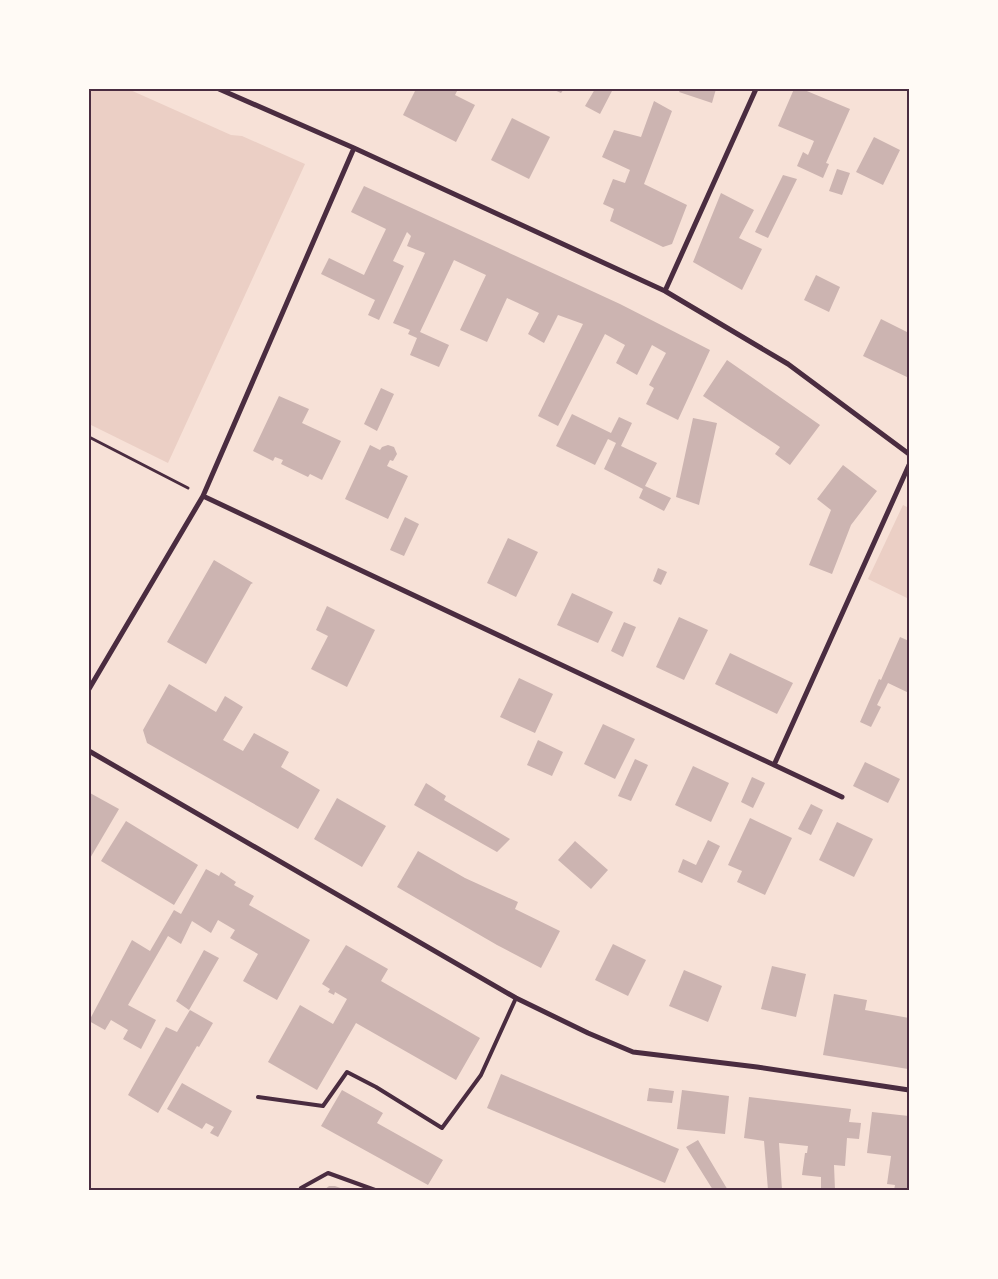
<svg xmlns="http://www.w3.org/2000/svg" width="998" height="1279" font-family="Karla,sans-serif">
<style>
.green{fill:#ebcfc5}
.building{fill:#ccb4b1}
.lines{fill:none;stroke-linecap:round;stroke-linejoin:round}
.path{stroke:#4a2c40;stroke-width:3}
.service{stroke:#4a2c40;stroke-width:4}
.minor{stroke:#4a2c40;stroke-width:5}
.neatline{fill:none;stroke:#4a2c40;stroke-width:2}
</style>
<rect width="100%" height="100%" fill="#f7e1d7"/>
<path class="green" d="M 89,89 L 128,89 L 231,135 L 242,136 L 305,164 L 168,463 L 89,424 Z
M 903,505 L 909,508 L 909,593 L 907,598 L 868,579 Z"/>
<path class="building" d="M 416,89 L 458,89 L 455,95 L 475,105 L 456,142 L 403,115 Z
M 552,89 L 564,89 L 561,93 Z
M 595,89 L 613,89 L 600,114 L 585,106 Z
M 681,89 L 716,89 L 712,103 L 679,92 Z
M 794,89 L 802,89 L 850,109 L 826,163 L 829,164 L 823,178 L 797,166 L 803,152 L 808,155 L 814,141 L 778,126 Z
M 654,101 L 672,111 L 644,184 L 687,205 L 672,244 L 663,247 L 610,221 L 614,209 L 603,204 L 613,179 L 625,183 L 630,170 L 602,157 L 614,130 L 641,137 Z
M 512,118 L 550,137 L 529,179 L 491,160 Z
M 874,137 L 900,150 L 883,185 L 856,172 Z
M 837,169 L 850,173 L 842,195 L 829,191 Z
M 783,175 L 797,179 L 768,238 L 755,232 Z
M 364,186 L 620,304 L 710,350 L 678,420 L 646,404 L 654,388 L 649,385 L 666,353 L 652,345 L 637,375 L 616,363 L 625,345 L 605,334 L 558,426 L 538,416 L 583,324 L 558,315 L 544,343 L 528,334 L 539,313 L 507,298 L 487,342 L 460,330 L 486,275 L 454,260 L 420,332 L 449,345 L 439,367 L 410,355 L 417,338 L 408,334 L 410,330 L 393,323 L 425,253 L 407,246 L 411,236 L 407,232 L 393,261 L 404,266 L 379,320 L 368,315 L 375,300 L 321,274 L 329,258 L 364,275 L 386,229 L 351,212 Z
M 721,193 L 754,210 L 739,238 L 762,249 L 742,290 L 693,262 Z
M 816,275 L 840,287 L 829,312 L 804,300 Z
M 881,319 L 909,333 L 909,378 L 863,356 Z
M 727,360 L 820,425 L 790,465 L 775,454 L 780,447 L 703,396 Z
M 381,388 L 394,394 L 377,431 L 364,424 Z
M 279,396 L 309,409 L 302,423 L 341,441 L 322,480 L 310,474 L 308,477 L 281,464 L 283,460 L 275,457 L 273,461 L 253,451 Z
M 572,414 L 611,433 L 619,417 L 632,423 L 621,446 L 657,463 L 645,486 L 671,498 L 664,511 L 639,498 L 643,489 L 604,469 L 616,443 L 608,439 L 595,465 L 556,446 Z
M 693,418 L 717,423 L 699,505 L 676,497 Z
M 370,445 L 380,450 L 382,447 L 388,445 L 394,447 L 397,454 L 393,461 L 390,460 L 387,466 L 408,476 L 388,519 L 345,499 Z
M 843,465 L 877,491 L 851,525 L 832,574 L 809,565 L 831,510 L 817,499 Z
M 405,517 L 419,524 L 404,556 L 390,550 Z
M 508,538 L 538,552 L 516,597 L 487,583 Z
M 214,560 L 253,583 L 251,584 L 206,664 L 167,642 Z
M 658,568 L 667,572 L 661,585 L 653,581 Z
M 572,593 L 613,612 L 598,643 L 557,625 Z
M 327,606 L 375,630 L 347,687 L 311,669 L 328,636 L 316,630 Z
M 679,617 L 708,630 L 684,680 L 656,667 Z
M 624,622 L 636,627 L 623,657 L 611,651 Z
M 900,637 L 909,641 L 909,693 L 888,683 L 877,705 L 881,707 L 871,727 L 860,722 L 879,679 L 881,680 Z
M 730,653 L 793,683 L 777,714 L 715,684 Z
M 519,678 L 553,694 L 535,733 L 500,717 Z
M 169,684 L 216,712 L 225,696 L 243,707 L 223,740 L 243,751 L 254,733 L 289,752 L 281,767 L 320,790 L 298,829 L 147,743 L 143,730 Z
M 603,724 L 635,739 L 615,779 L 584,764 Z
M 538,740 L 563,752 L 552,776 L 527,765 Z
M 635,759 L 648,765 L 631,801 L 618,796 Z
M 865,762 L 900,779 L 888,803 L 853,786 Z
M 693,766 L 729,783 L 711,822 L 675,805 Z
M 752,777 L 765,783 L 753,808 L 741,802 Z
M 426,783 L 446,796 L 444,800 L 510,839 L 497,852 L 414,805 Z
M 90,793 L 119,809 L 89,860 L 89,795 Z
M 337,798 L 386,826 L 362,867 L 314,839 Z
M 811,804 L 823,810 L 811,835 L 798,829 Z
M 750,818 L 792,838 L 765,895 L 737,882 L 742,871 L 728,865 Z
M 126,821 L 198,865 L 174,905 L 101,861 Z
M 837,822 L 873,839 L 854,877 L 819,860 Z
M 708,840 L 720,846 L 702,883 L 678,872 L 683,859 L 696,865 Z
M 575,841 L 608,870 L 591,889 L 558,860 Z
M 418,851 L 465,878 L 518,902 L 515,909 L 560,931 L 541,968 L 497,945 L 397,887 Z
M 206,869 L 219,876 L 221,872 L 236,882 L 234,885 L 254,896 L 249,905 L 310,940 L 277,1000 L 243,981 L 258,954 L 230,938 L 235,930 L 218,920 L 211,933 L 192,921 L 181,944 L 168,936 L 128,1005 L 156,1020 L 141,1049 L 123,1039 L 128,1030 L 111,1020 L 105,1030 L 89,1021 L 132,940 L 150,951 L 174,910 L 181,914 Z
M 613,944 L 646,960 L 628,996 L 595,980 Z
M 346,945 L 388,969 L 381,981 L 480,1038 L 456,1080 L 356,1023 L 317,1090 L 268,1062 L 300,1005 L 333,1024 L 347,999 L 335,992 L 334,995 L 328,992 L 330,989 L 322,984 Z
M 204,950 L 219,958 L 189,1010 L 176,1001 Z
M 772,966 L 806,974 L 796,1017 L 761,1009 Z
M 684,970 L 722,986 L 708,1022 L 669,1006 Z
M 834,994 L 867,1000 L 865,1010 L 909,1018 L 908,1069 L 823,1055 Z
M 190,1010 L 213,1023 L 199,1047 L 197,1046 L 158,1113 L 128,1095 L 166,1027 L 177,1032 Z
M 501,1074 L 679,1149 L 665,1183 L 487,1108 Z
M 182,1083 L 232,1111 L 218,1137 L 210,1133 L 214,1127 L 206,1123 L 202,1129 L 167,1109 Z
M 649,1088 L 674,1091 L 672,1103 L 647,1101 Z
M 342,1090 L 383,1113 L 377,1123 L 443,1160 L 428,1185 L 321,1126 Z
M 682,1090 L 729,1096 L 725,1134 L 677,1129 Z
M 749,1097 L 851,1109 L 849,1122 L 861,1123 L 859,1139 L 847,1138 L 845,1166 L 834,1165 L 835,1190 L 821,1190 L 821,1177 L 802,1175 L 805,1153 L 807,1153 L 808,1146 L 779,1143 L 782,1190 L 768,1190 L 764,1141 L 744,1138 Z
M 872,1112 L 909,1116 L 909,1190 L 894,1190 L 895,1185 L 887,1184 L 891,1156 L 867,1153 Z
M 698,1140 L 726,1187 L 728,1190 L 713,1190 L 686,1147 Z
M 329,1186 L 335,1186 L 346,1190 L 324,1190 Z"/>
<g class="lines">
<path class="path" d="M 89,437 L 188,488"/>
<path class="service" d="M 258,1097 L 323,1106 L 347,1072 L 376,1087 L 442,1128 L 481,1075 L 516,998
M 300,1190 L 301,1188 L 328,1173 L 375,1190"/>
<path class="minor" d="M 219,89 L 354,148 L 665,291 L 788,364 L 909,454
M 665,291 L 756,89
M 203,496 L 842,797
M 89,689 L 203,496 L 354,148
M 89,751 L 516,998 L 588,1033 L 633,1052 L 757,1067 L 909,1090
M 774,765 L 909,465"/>
</g>
<rect width="998" height="1279" fill="none" stroke="#fffaf5" stroke-width="180"/>
<rect x="90" y="90" width="818" height="1099" class="neatline"/>
</svg>
